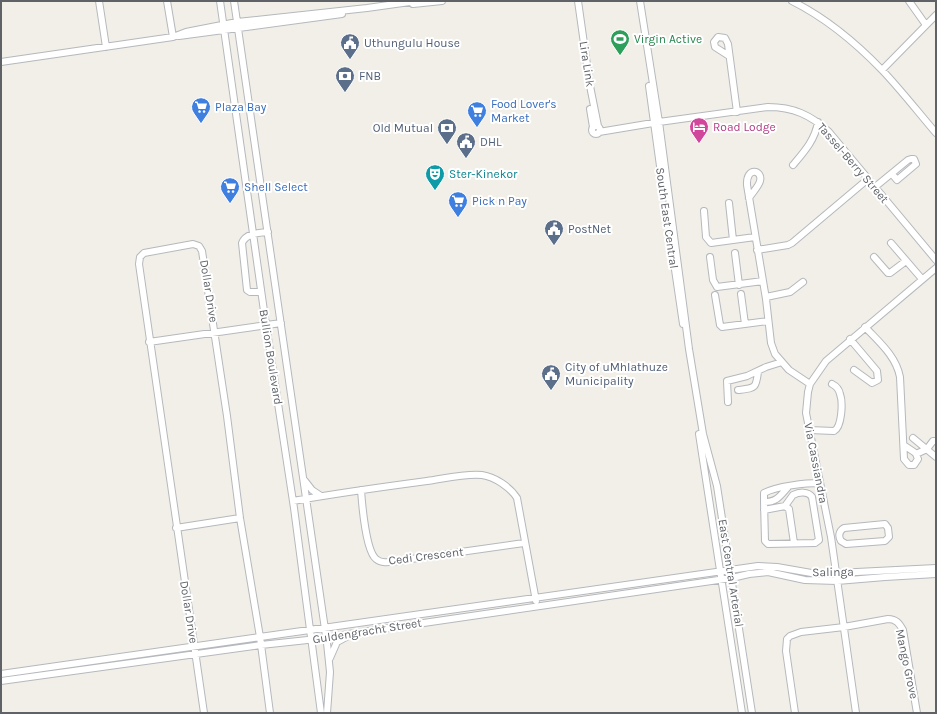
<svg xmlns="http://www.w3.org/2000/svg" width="937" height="714" font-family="Karla,sans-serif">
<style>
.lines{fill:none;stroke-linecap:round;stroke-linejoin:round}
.minor-casing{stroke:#b5b8bc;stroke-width:8}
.minor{stroke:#fff;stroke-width:6}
.labels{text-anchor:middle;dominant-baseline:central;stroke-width:4;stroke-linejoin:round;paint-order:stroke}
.leisure-label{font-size:12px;fill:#27864d;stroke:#fff;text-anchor:start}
.service-label{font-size:12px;fill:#4e5e75;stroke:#fff;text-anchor:start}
.street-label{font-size:12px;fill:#5f6368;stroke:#fff}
.shop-label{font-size:12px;fill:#366cbe;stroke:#fff;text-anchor:start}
.hotel-label{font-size:12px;fill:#b23c85;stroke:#fff;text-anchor:start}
.culture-label{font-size:12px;fill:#0d838f;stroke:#fff;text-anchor:start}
</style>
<rect width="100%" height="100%" fill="#f1efe8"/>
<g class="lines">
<g class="minor-casing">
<path id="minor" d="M 99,1 L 106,47
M 167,1 L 173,37
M 220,1 L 266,325 L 294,508 L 321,713
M 234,1 L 327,643 L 330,672 L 327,713
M 578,1 L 590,86 L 598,126
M 640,1 L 659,122 L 689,349 L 703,434 L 717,486 L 752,713
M 792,1 C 826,18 856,43 882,70 C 901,90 918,112 936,133
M 909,1 L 926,25
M 413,4 L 442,1
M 179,36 L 342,14
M 729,56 L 715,47 L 714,42 L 718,37 L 725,38 L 728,44 L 737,112
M 1,62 L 173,37 L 186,32 L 237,22 L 367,8 L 417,1
M 882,70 L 936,15
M 649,86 L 660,166
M 590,109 L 593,127
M592 130a4 4 0 1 1 8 0a4 4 0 1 1-8 0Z
M 599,132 L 659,122 L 768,107 C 793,107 811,115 829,132 L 936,260
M 793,165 C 804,152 815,140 818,122
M 875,187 L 908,160 L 911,159 L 914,159 L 916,164 L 897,180 L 892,174
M 749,198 C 752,193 759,186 760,181 C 763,170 746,166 747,185 L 766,299 L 771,343 L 775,354 L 789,370 L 810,384
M 729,203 L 733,240
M 704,211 L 706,237 L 711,243 L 755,237
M 891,243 L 922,279
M 757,250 L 788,245 L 792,243 L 868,179
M 735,253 L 739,285
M 673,256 L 683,324
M 710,257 L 713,280 L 717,287 L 763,281
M 874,257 L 888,273 L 890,273 L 906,261
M 261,292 L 250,292 L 247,290 L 242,243 C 246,233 259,233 268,232
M 741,294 L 745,324
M 715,295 L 720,325 L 722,327 L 768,321
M 766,297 L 790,292 L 803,282
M 865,327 C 879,342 896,356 900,377 L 904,459 L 909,465 L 914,465 L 918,459 L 916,454 L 914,452 L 905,446
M 850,339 L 877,371 L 878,380 L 872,383 L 854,370
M 149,342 L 281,323
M 738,390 C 755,388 756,389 758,372
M 728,402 L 727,381 L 747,376 L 766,367 L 782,362
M 809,430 L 834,431 C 842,427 843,402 840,394 C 839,389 836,386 832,384
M 699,434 L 742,713
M 913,438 L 936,457
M 916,454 L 927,449 L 933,441 L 936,441
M 305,481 L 312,490 L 321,496
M 788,487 C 780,496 777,502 764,502 L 764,493 C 777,486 806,483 820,483
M 361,490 C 362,504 366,551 376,559 C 382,564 390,562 397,561 L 524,543
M 293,501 C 338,493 382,487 427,481 C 442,479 467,473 482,475 C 495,477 510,487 517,498 L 536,601
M 785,506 L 789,509 L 794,543
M 764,510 L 785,506 L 793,495 C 799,492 808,491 812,497 L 819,540 L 815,543 L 768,544 L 765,541 L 764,502
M 885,524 L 888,528 L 889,537 L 885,541 L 846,544 L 841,541 C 838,536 839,531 844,528 Z
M 176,528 L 240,518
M 330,658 L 337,642 L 348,636
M 1,674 L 758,566 L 777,567 L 817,574 L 936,568
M 1,681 L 261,645 L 326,638 L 355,633 L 732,578 L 749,574 L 768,572 L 805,580 L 837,581 L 885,577 L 936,574
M 204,713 L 139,264 L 140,257 L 144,253 L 193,244 L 199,246 L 202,251 L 227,416 L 240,518 L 260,637 L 270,713
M 795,713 L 786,651 L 787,639 L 790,636 L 801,632 L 844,627 L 888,619 C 896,619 899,623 903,630 L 917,713
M 856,713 L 831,537 L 806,413 L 808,392 L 810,384 L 826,361 L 936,268"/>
</g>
<use href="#minor" class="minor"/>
</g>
<defs>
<g id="stadium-pin" transform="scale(1)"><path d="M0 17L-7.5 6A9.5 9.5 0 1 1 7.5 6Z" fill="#2e9e5b" stroke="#fff"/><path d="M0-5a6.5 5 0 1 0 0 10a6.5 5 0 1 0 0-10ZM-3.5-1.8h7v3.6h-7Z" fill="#fff"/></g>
<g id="civic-pin" transform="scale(1)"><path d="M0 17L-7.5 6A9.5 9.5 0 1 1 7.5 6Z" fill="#5c6f8a" stroke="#fff"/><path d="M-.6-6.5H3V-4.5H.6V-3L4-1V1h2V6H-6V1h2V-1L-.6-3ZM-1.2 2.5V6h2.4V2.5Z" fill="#fff"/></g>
<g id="bank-pin" transform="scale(1)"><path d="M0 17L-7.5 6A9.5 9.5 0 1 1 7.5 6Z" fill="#5c6f8a" stroke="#fff"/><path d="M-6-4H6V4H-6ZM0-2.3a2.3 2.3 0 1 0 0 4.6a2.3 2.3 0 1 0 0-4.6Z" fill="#fff"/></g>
<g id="supermarket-pin" transform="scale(1)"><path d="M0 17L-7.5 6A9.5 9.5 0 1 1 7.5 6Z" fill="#3f7fe0" stroke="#fff"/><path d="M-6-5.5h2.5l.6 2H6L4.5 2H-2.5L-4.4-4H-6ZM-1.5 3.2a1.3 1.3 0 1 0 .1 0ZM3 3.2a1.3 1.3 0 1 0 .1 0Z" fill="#fff"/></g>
<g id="hotel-pin" transform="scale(1)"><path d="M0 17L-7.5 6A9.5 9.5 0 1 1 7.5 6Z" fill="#d1479c" stroke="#fff"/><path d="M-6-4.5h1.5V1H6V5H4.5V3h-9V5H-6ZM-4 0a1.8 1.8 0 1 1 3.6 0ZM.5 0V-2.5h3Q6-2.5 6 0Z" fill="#fff"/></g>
<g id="theatre-pin" transform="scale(1)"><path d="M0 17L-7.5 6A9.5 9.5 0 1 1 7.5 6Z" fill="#0f9aa8" stroke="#fff"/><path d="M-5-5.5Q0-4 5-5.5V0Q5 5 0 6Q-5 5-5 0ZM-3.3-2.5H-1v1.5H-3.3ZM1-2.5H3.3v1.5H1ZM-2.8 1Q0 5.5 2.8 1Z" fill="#fff"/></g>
</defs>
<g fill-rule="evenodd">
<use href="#stadium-pin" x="620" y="39"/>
<use href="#civic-pin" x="350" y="43"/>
<use href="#bank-pin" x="345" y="76"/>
<use href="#supermarket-pin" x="201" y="107"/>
<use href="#supermarket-pin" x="477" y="111"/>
<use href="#hotel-pin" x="699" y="127"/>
<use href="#bank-pin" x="447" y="128"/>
<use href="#civic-pin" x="466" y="142"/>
<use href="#theatre-pin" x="435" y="174"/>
<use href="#supermarket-pin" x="230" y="187"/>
<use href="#supermarket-pin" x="458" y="201"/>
<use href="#civic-pin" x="554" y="229"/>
<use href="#civic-pin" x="551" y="374"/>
</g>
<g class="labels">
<g class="leisure-label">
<text x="634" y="39">Virgin Active</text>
</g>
<g class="service-label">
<text x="364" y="43">Uthungulu House</text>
<text x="359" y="76">FNB</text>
<text x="433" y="128" text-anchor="end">Old Mutual</text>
<text x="480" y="142">DHL</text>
<text x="568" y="229">PostNet</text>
<text x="565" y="367">City of uMhlathuze<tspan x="565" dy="14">Municipality</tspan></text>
</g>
<g class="street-label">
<text transform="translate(587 64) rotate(81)">Lira Link</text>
<text transform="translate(853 163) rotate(49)">Tassel-Berry Street</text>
<text transform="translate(667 218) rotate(82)">South East Central</text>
<text transform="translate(209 291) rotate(81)">Dollar Drive</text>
<text transform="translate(271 357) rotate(81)">Bullion Boulevard</text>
<text transform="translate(816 463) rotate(79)">Via Cassiandra</text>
<text transform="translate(426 556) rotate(-7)">Cedi Crescent</text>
<text transform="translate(833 572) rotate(-1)">Salinga</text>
<text transform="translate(731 573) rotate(81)">East Central Arterial</text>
<text transform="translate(189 612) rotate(81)">Dollar Drive</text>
<text transform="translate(367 631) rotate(-9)">Guldengracht Street</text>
<text transform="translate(907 664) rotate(78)">Mango Grove</text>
</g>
<g class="shop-label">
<text x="491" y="104">Food Lover's<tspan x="491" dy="14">Market</tspan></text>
<text x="215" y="107">Plaza Bay</text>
<text x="244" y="187">Shell Select</text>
<text x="472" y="201">Pick n Pay</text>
</g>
<g class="hotel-label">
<text x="713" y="127">Road Lodge</text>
</g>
<g class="culture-label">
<text x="449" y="174">Ster-Kinekor</text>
</g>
</g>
<rect width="937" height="714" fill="none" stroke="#5f6368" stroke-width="4"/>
</svg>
